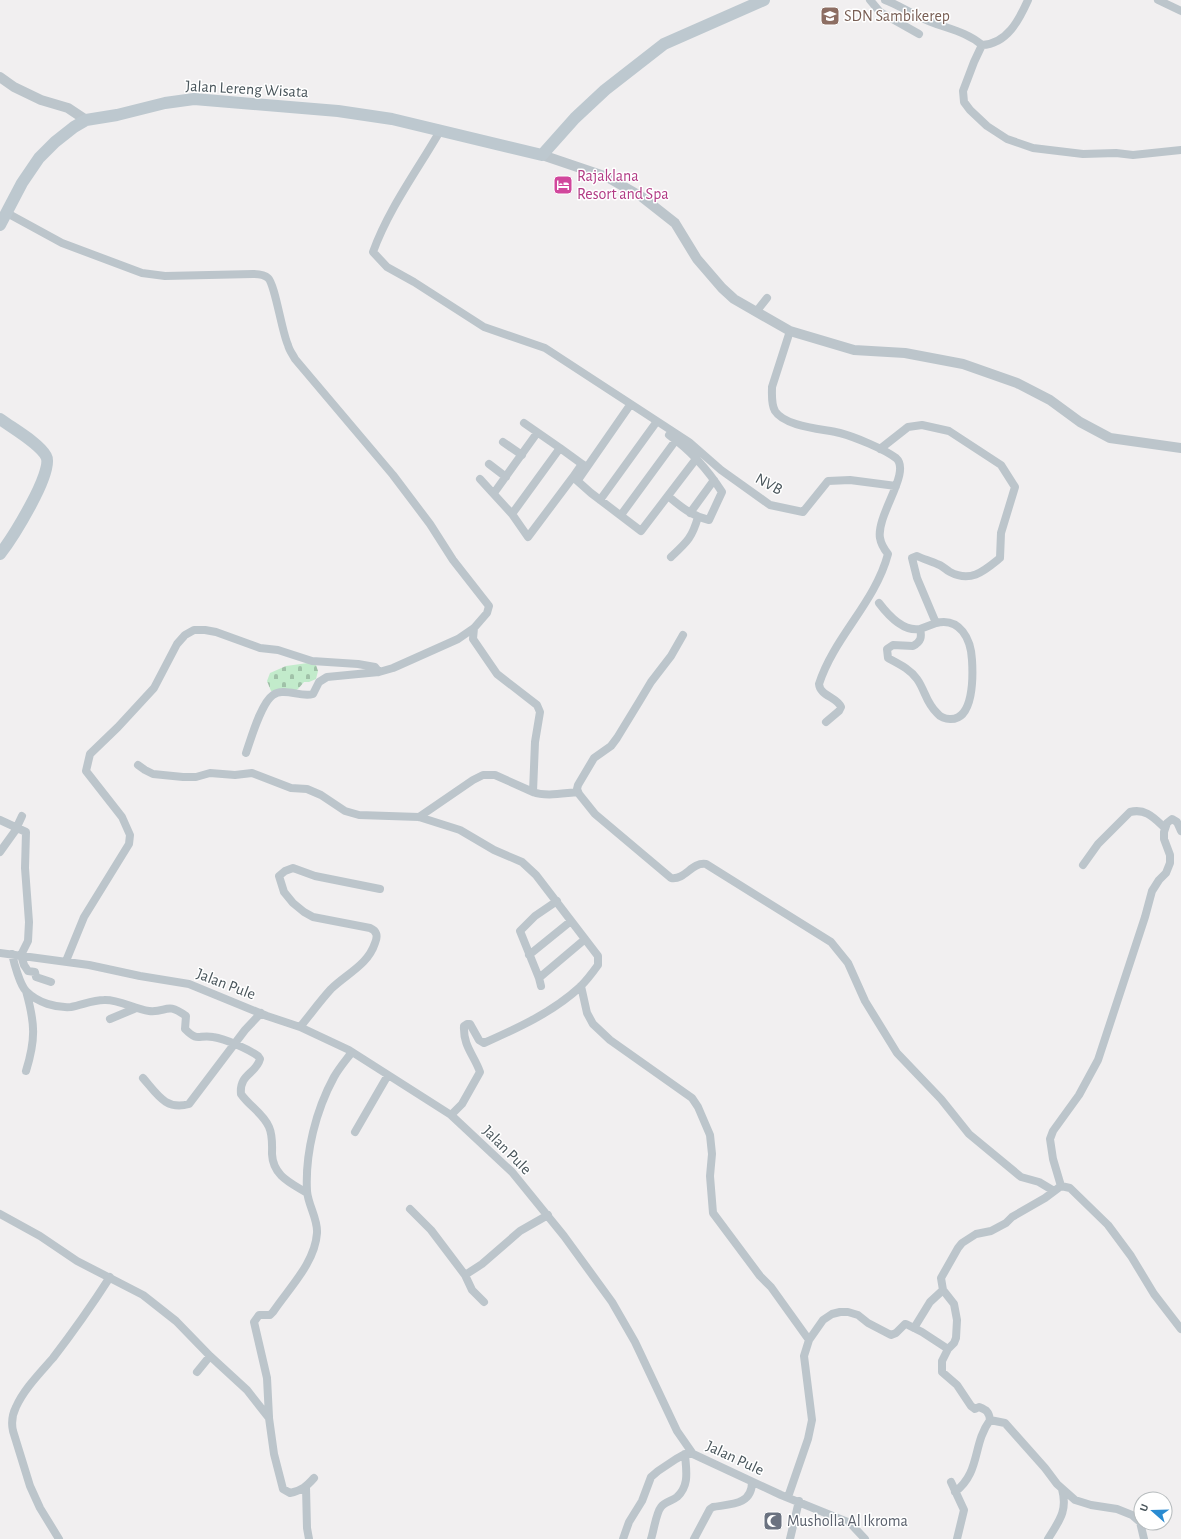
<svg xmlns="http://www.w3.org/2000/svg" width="1181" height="1539" font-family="'Alegreya Sans',sans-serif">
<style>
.cemetery{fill:url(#cemetery-stones)}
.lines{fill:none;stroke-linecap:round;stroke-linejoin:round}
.minor{stroke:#bcc5cb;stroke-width:8}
.tertiary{stroke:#bcc5cb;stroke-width:10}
.secondary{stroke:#bdc8cf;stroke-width:12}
.labels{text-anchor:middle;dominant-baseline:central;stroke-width:3;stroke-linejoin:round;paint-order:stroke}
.education-label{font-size:16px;fill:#785e54;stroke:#fff;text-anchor:start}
.street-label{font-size:16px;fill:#49555b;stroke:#fff}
.hotel-label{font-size:16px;fill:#b23c85;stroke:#fff;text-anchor:start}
.worship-label{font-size:16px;fill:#5b616d;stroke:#fff;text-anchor:start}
</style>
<defs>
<pattern id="cemetery-stones" width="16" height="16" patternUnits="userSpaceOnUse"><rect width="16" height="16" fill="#c2ebcb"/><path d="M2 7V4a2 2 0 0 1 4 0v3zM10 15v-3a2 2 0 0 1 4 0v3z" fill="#a0c1a8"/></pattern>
</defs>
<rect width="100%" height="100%" fill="#f1eff0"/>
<path class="cemetery" d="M 308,663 L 316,665 L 318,671 L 316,679 L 309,682 L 304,682 L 298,689 L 290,694 L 271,691 L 267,681 L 270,673 L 286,666 Z"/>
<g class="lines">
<path class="minor" d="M 870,0 L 880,12 L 919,34
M 885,0 C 901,6 915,16 931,22 C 949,29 967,32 982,45 C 1007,44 1019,20 1028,0
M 1158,0 L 1181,11
M 982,45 L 974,62 L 963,91 L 964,102 L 970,110 L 987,126 L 1007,139 L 1033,148 L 1083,154 L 1116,153 L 1133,155 L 1181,150
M 440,131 C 417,171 389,208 373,252 L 387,267 L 414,282 L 484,327 L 545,348 L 689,442 L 721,470 L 770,505 L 803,512 L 828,481 L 850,480 L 896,486
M 7,213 L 62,243 L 142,273 L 165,276 L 253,274 C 258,274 264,274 268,278 C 275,284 282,333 288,345 C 289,350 293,355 295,359 L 393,475 L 430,524 L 453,560 L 489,606 L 487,613 L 474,628 L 458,639 L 393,668 L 379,672 L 327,677 L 319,682 L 313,694 C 303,697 292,691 282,692 C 279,692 276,693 273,695 C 261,703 251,739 246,753
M 756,312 L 767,298
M 790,331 L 772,387 C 772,395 771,404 775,411 C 785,427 824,429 840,433 C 855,437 884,449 896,458 C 912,472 876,515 880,538 C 881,544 884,549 888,554 C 875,603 834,637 819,684 C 820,696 837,697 841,707 L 839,711 L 826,722
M 524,423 L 560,448
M 503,442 L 522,455
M 880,449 L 908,427 L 922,425 L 949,431 L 1001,465 L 1015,487 L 1001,533 L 1000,558 C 984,571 971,583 950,572 C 946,570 942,565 937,564 C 931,561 923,559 917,556 L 912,558 L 917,578 L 936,623 C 960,617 971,639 972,660 C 973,676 974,720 950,719 C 946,719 940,717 937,713 C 926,703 925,690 917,679 C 910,669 899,664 888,658 L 887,649 L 893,645 L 913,646 C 921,642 922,637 920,629 L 936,623
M 489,464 L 506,477
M 587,467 L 582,464 L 573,477 L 591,493 L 641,531 L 696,459
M 480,479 L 512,514 L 528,537 L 573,477
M 578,480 L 628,408
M 494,493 L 537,433
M 668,496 C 681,507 692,516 709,520 L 722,492 C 708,470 690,450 669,435
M 600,500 L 655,424
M 690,513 L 714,480
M 512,514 L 560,448 L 582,464
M 621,515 L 676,440
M 671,557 C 687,542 692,538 698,517
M 879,603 C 888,615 903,632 920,629
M 474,628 L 473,639 L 497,674 L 537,705 L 540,712 L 535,742 L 533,792 C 546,797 564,793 578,792
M 683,635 L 671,656 L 651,682 L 639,702 L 617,738 L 611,746 L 594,758 L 578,785 L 577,789 L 579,794 L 595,814 L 671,878 C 686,880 691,862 706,864 L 831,942 L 848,963 L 865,1001 L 897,1053 L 941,1099 L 969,1134 L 1021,1177 L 1039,1182 L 1054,1191
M 138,765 L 145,770 L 153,774 L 183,777 L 196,777 L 210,773 L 235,775 L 252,773 L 291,788 L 307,789 L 321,795 L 345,811 L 359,815 L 419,817 L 460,830 L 494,850 L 522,862 L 536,875 L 598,956 L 598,965 C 593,972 587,980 580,987 C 553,1012 518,1028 484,1043 L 479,1040 L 470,1024 L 467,1024 L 464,1026 C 463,1046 474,1055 480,1072 L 462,1104 L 451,1115
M 419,817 L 473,780 L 483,775 L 495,775 L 533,792
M 0,820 L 26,832 L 25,868 L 29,922 L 28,941 L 21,955 L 24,965 L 28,971 L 35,972 L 36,977 L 51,982
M 0,852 L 15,831 L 22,816
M 1083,865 L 1098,844 L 1130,812 C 1146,808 1154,818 1165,828
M 0,953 L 89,965 L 140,976 L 189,984 L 267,1016 L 300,1027 L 349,1050 L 451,1115 L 512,1172 L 564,1236 L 612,1302 L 635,1342 L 677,1431 L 693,1454 L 781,1495 L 850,1523 L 865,1539
M 12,954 C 14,963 20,985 26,991 C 38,1003 56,1008 71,1007 C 82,1005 93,1000 104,1000 C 118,999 134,1009 149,1011 C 167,1013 166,1001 186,1016 L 185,1029 C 199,1043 198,1034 213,1037 C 226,1039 248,1049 258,1056 L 260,1059 C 256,1074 239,1074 241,1094 C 249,1106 263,1113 269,1127 C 273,1136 272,1145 272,1154 C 273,1176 291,1183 307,1193
M 529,955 L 571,921
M 66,961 L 84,917 L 129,844 L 130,835 L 122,817 L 86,771 L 90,754 L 118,727 L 154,688 L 177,644 L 185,635 L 194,630 L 205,630 L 216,632 L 260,648 L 278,650 L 312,661 L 358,664 L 375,667 L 379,672
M 539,978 L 584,940
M 541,986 L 539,978 L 520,931 L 535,916 L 557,901
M 581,986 L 587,1013 L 593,1024 L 610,1040 L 692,1098 L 698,1107 L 710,1135 L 712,1154 L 710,1176 L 713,1213 L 760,1276 L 771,1287 L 809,1340 L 804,1356 L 812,1420 L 808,1439 L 788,1497
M 110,1019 L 134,1009
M 300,1027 C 310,1015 320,1001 331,989 C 346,974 368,965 375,943 C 378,936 377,931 370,928 L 313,917 L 304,912 L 293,903 L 284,892 L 279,876 L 285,871 L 293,868 L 315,876 L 380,889
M 26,1071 C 36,1039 35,1023 26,991
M 143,1078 C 157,1094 166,1111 189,1104 L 245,1030 L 261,1013
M 355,1132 L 388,1075
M 1061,1186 L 1053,1159 L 1050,1139 L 1053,1131 L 1079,1095 L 1098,1060 L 1145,917 L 1152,891 L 1159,880 L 1166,873 L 1170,863 L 1170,855 L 1164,839 L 1164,832 L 1167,823 L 1172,819 L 1177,822 L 1181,831
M 410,1209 L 431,1230 L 465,1275 L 482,1264 L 520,1231 L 548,1215
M 0,1214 L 40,1236 L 77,1261 L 143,1295 L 176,1321 L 210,1356 L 247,1390 L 269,1418 L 274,1454 L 283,1489 L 290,1493 C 301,1491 307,1486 314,1478
M 465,1275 L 472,1290 L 484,1302
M 914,1328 L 930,1302 L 943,1290
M 809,1340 L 823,1320 L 832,1314 L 840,1312 L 848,1312 L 858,1315 L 868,1323 L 891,1335 L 896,1333 L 905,1324 L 906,1324 L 922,1332 L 948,1349 L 942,1361 L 942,1372 L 957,1385 L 971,1406 L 975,1409 L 979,1407 C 986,1410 989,1411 990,1420 C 972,1445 981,1472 955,1492
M 948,1349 L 954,1343 L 956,1338 L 957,1320 L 954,1304 L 943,1290 L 941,1278 L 958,1248 L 962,1243 L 976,1234 L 991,1231 L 1006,1223 L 1012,1217 L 1045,1198 L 1061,1186 L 1070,1188 L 1108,1225 L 1131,1256 L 1154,1294 L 1181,1329
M 197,1372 L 210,1356
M 269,1417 L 267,1378 L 254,1322 L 259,1315 L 270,1315 L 273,1312 C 289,1288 315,1263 317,1233 C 318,1219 308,1205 307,1191 C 305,1153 316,1110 334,1077 C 339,1068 346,1060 352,1052
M 990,1420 L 1005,1423 L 1045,1468 L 1057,1484 L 1075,1500 L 1091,1505 L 1117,1509 L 1132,1515 L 1140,1522 L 1144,1539
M 951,1482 L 964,1510 L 957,1539
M 306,1487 L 307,1528 L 309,1539
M 59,1539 L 40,1508 L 30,1486 L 13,1431 C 11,1422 12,1415 16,1407 C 24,1389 40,1373 53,1358 C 73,1332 92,1305 110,1277
M 623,1539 L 629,1522 L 642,1501 L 651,1477 L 658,1471 L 676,1459 L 685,1454 L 693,1454
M 651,1539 C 654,1530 656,1513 661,1507 C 665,1502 672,1501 677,1497 C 690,1485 686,1470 685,1454
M 694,1539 L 710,1509 L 713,1507 C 731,1504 752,1505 752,1482
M 790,1539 L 799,1501
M 1048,1539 C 1059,1521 1068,1511 1062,1489"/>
<path class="tertiary" d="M 0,77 L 14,87 L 41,100 L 68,108 L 86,120
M 542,155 L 607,177 L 642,197 L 675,223 L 697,259 L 722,288 L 734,299 L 790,331 L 854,350 L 905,353 L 963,364 L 1017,383 L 1050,400 L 1080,422 L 1110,438 L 1181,448"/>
<path class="secondary" d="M 0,225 L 22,183 L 39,158 L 55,142 L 74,127 L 86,120 L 117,115 L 165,103 L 194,99 L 338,111 L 392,119 L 542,155 L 575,118 L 605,90 L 664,44 L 764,0
M 0,419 C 12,428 39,443 46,456 C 55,471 11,540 0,554"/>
</g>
<defs>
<g id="school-square" transform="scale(1)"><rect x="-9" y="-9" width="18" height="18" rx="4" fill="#8d6e63" stroke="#fff"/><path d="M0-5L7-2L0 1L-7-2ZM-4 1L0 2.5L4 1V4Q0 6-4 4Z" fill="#fff"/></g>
<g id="hotel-square" transform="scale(1)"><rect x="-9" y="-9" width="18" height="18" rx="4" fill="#d1479c" stroke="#fff"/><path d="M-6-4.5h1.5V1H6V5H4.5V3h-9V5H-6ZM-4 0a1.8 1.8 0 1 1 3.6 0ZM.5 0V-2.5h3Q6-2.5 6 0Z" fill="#fff"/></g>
<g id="mosque-square" transform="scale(1)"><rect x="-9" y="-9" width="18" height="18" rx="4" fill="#6b7280" stroke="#fff"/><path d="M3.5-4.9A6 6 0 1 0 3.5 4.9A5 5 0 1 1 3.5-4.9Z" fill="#fff"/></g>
</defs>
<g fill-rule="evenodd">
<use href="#school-square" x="830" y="16"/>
<use href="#hotel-square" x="563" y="185"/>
<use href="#mosque-square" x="773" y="1521"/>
</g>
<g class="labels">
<g class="education-label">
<text x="844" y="16">SDN Sambikerep</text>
</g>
<g class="street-label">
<text transform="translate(247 89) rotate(3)">Jalan Lereng Wisata</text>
<text transform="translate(769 484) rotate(29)">NVB</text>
<text transform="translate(226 984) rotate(21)">Jalan Pule</text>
<text transform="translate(507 1150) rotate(45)">Jalan Pule</text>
<text transform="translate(735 1458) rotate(25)">Jalan Pule</text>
</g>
<g class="hotel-label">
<text x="577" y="176">Rajaklana<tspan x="577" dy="18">Resort and Spa</tspan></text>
</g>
<g class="worship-label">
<text x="787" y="1521">Musholla Al Ikroma</text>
</g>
</g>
<g transform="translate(1153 1511) rotate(290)"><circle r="19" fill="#ffffff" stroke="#b6bbbd"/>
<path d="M0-3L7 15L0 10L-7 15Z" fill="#2a8bd1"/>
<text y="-6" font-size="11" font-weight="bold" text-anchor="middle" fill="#49555b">U</text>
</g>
</svg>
